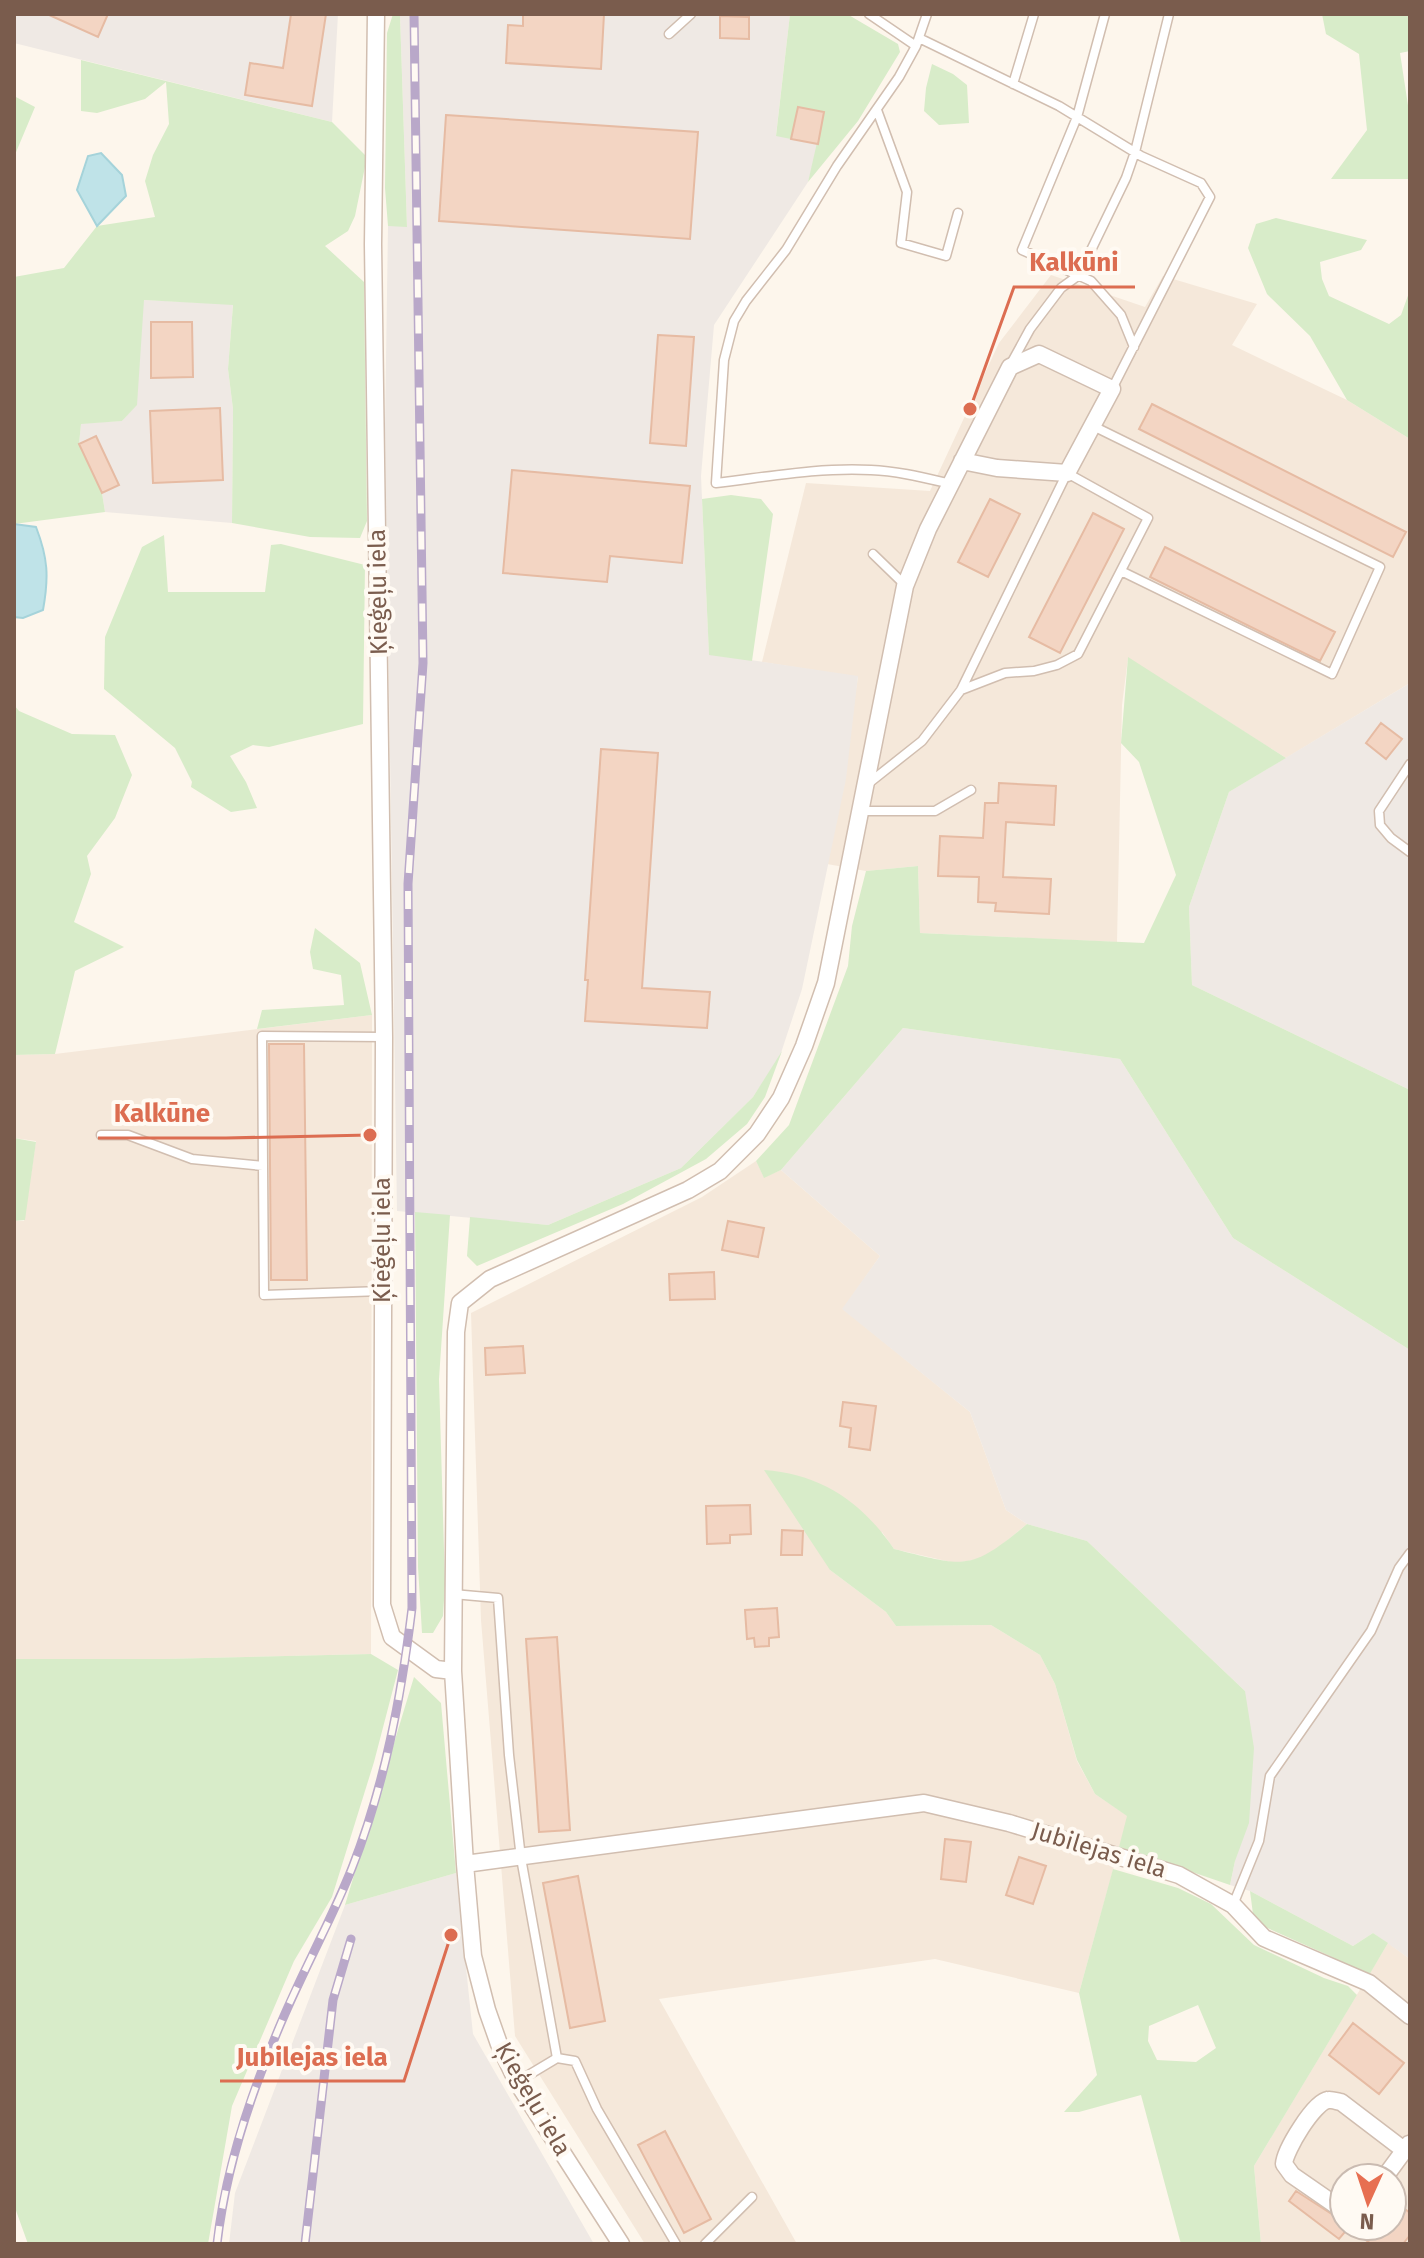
<svg xmlns="http://www.w3.org/2000/svg" width="1424" height="2258" font-family="'Fira Sans',sans-serif">
<style>
.residential{fill:#f5e8da;fill-rule:evenodd}
.industrial{fill:#efe9e4}
.green{fill:#d8ecc9;fill-rule:evenodd}
.water{fill:#bfe3e8;stroke:#a5d3da;stroke-width:2}
.building{fill:#f3d5c3;stroke:#e6bba3;stroke-width:2}
.lines{fill:none;stroke-linecap:round;stroke-linejoin:round}
.lane-casing{stroke:#d1beb0;stroke-width:11}
.street-casing{stroke:#d1beb0;stroke-width:19}
.lane{stroke:#fff;stroke-width:8}
.street{stroke:#fff;stroke-width:16}
.rail-casing{stroke:#b9a8c9;stroke-width:9}
.rail{stroke:#fffaf3;stroke-width:6;stroke-dasharray:18;stroke-linecap:butt}
.labels{text-anchor:middle;dominant-baseline:central;stroke-width:8;stroke-linejoin:round;paint-order:stroke}
.street-label{font-size:24px;fill:#7a5c4d;stroke:#fffaf3}
.leader{fill:none;stroke:#dc6d51;stroke-width:3}
.callout-dot{fill:#dc6d51;stroke:#fffaf3;stroke-width:3}
.callout-label{font-size:26px;text-anchor:middle;font-weight:bold;fill:#dc6d51;stroke:#fffaf3;stroke-width:8;stroke-linejoin:round;paint-order:stroke}
</style>
<rect width="100%" height="100%" fill="#fdf6ec"/>
<path class="residential" d="M 1051,275 L 1145,307 L 1163,276 L 1257,304 L 1232,345 L 1347,400 L 1410,439 L 1410,683 L 1286,758 L 1128,658 L 1122,705 L 1117,942 L 920,933 L 918,866 L 866,871 L 827,864 L 858,677 L 762,662 L 806,483 L 930,491 L 999,343 Z
M 372,1015 L 371,1654 L 164,1659 L 14,1659 L 14,1221 L 24,1221 L 36,1141 L 14,1138 L 14,1055 L 55,1054 Z
M 756,1161 L 764,1177 L 781,1170 L 880,1256 L 843,1309 L 970,1412 L 1006,1510 L 1027,1524 L 999,1547 L 980,1559 L 955,1563 L 894,1549 L 882,1532 L 830,1570 L 886,1612 L 896,1626 L 991,1625 L 1040,1655 L 1055,1684 L 1077,1761 L 1095,1794 L 1128,1816 L 1079,1993 L 935,1959 L 659,1999 L 797,2244 L 645,2244 L 515,2036 L 481,1620 L 471,1313 L 702,1197 Z
M 1388,1943 L 1410,1959 L 1410,2244 L 1261,2244 L 1254,2166 ZM 1344,2178 L 1392,2178 L 1392,2226 L 1344,2226 Z"/>
<path class="industrial" d="M 14,14 L 338,14 L 332,122 L 14,43 Z
M 400,14 L 790,14 L 776,135 L 818,144 L 808,182 L 714,325 L 701,476 L 709,654 L 858,676 L 846,779 L 802,989 L 780,1056 L 753,1097 L 681,1168 L 548,1225 L 397,1211 L 385,427 L 388,226 L 407,226 Z
M 143,300 L 233,304 L 228,369 L 233,409 L 232,523 L 105,512 L 102,493 L 79,444 L 81,423 L 122,421 L 136,405 Z
M 1410,683 L 1410,1090 L 1192,985 L 1189,907 L 1229,792 Z
M 903,1028 L 1120,1059 L 1233,1238 L 1410,1350 L 1410,1959 L 1373,1933 L 1353,1946 L 1250,1891 L 1230,1885 L 1235,1861 L 1245,1691 L 1087,1541 L 1027,1524 L 1006,1510 L 970,1412 L 842,1309 L 880,1256 L 781,1170 Z
M 456,1873 L 473,2034 L 594,2244 L 229,2244 L 235,2193 L 345,1905 Z"/>
<path class="green" d="M 393,14 L 400,15 L 407,227 L 388,226 L 385,188 L 387,33 Z
M 790,14 L 847,14 L 898,44 L 900,52 L 858,121 L 808,182 L 824,112 L 798,107 L 791,139 L 776,136 Z
M 1322,14 L 1410,14 L 1410,51 L 1400,53 L 1409,112 L 1409,179 L 1331,179 L 1367,130 L 1359,54 L 1326,34 Z
M 81,60 L 332,122 L 367,157 L 355,216 L 348,231 L 325,246 L 364,282 L 367,521 L 360,538 L 310,537 L 232,523 L 233,409 L 228,369 L 233,305 L 144,300 L 137,405 L 122,421 L 81,424 L 79,444 L 102,493 L 105,512 L 14,524 L 14,277 L 64,268 L 97,226 L 155,217 L 145,181 L 153,155 L 169,124 L 166,82 L 145,99 L 97,113 L 81,111 Z
M 932,64 L 953,74 L 967,85 L 969,123 L 939,125 L 924,111 L 926,88 Z
M 14,96 L 35,107 L 14,157 Z
M 1276,218 L 1367,240 L 1361,250 L 1320,262 L 1322,279 L 1329,296 L 1389,324 L 1401,315 L 1410,290 L 1410,439 L 1347,400 L 1310,336 L 1267,294 L 1248,248 L 1256,224 Z
M 731,495 L 761,499 L 773,514 L 752,661 L 709,655 L 702,499 Z
M 164,535 L 168,592 L 265,592 L 271,545 L 281,544 L 365,565 L 363,724 L 269,747 L 253,745 L 230,756 L 246,782 L 257,808 L 231,812 L 191,787 L 192,782 L 175,748 L 104,689 L 105,637 L 142,547 Z
M 1128,657 L 1286,758 L 1229,792 L 1189,907 L 1192,985 L 1410,1090 L 1410,1350 L 1233,1238 L 1120,1059 L 903,1028 L 781,1170 L 764,1178 L 756,1161 L 789,1125 L 848,966 L 852,926 L 866,871 L 918,866 L 920,933 L 1144,943 L 1176,875 L 1139,762 L 1121,743 Z
M 14,705 L 19,711 L 72,734 L 115,735 L 132,775 L 115,818 L 87,856 L 91,874 L 74,922 L 124,947 L 75,971 L 55,1054 L 14,1055 Z
M 315,928 L 360,963 L 372,1015 L 257,1029 L 262,1010 L 344,1005 L 341,975 L 313,969 L 310,952 Z
M 782,1051 L 765,1097 L 747,1124 L 706,1159 L 623,1204 L 477,1266 L 467,1256 L 470,1217 L 548,1225 L 681,1168 L 753,1097 Z
M 14,1138 L 36,1142 L 25,1220 L 14,1221 Z
M 415,1212 L 450,1215 L 439,1379 L 445,1584 L 443,1616 L 433,1633 L 422,1633 L 418,1567 Z
M 764,1470 C 821,1474 862,1502 894,1549 C 964,1566 969,1573 1027,1524 L 1087,1541 L 1245,1691 L 1254,1748 L 1249,1823 L 1235,1861 L 1230,1885 L 1119,1847 L 1127,1816 L 1095,1794 L 1077,1760 L 1055,1684 L 1040,1655 L 991,1625 L 896,1626 L 886,1612 L 830,1570 Z
M 371,1654 L 398,1670 L 374,1762 L 332,1897 L 294,1961 L 232,2106 L 208,2244 L 28,2244 L 14,2205 L 14,1659 L 164,1659 Z
M 414,1677 L 441,1703 L 456,1873 L 345,1905 Z
M 1113,1869 L 1178,1888 L 1211,1904 L 1254,1945 L 1324,1978 L 1348,1986 L 1357,1995 L 1254,2166 L 1261,2244 L 1181,2244 L 1141,2095 L 1079,2112 L 1064,2112 L 1097,2075 L 1079,1993 ZM 1198,2005 L 1216,2048 L 1196,2062 L 1157,2060 L 1148,2041 L 1149,2026 Z
M 1250,1891 L 1353,1946 L 1373,1933 L 1388,1943 L 1368,1977 L 1330,1956 L 1254,1922 Z"/>
<path class="water" d="M 101,153 L 122,175 L 126,196 L 97,226 L 77,190 L 88,156 Z
M 14,524 L 36,527 C 48,558 49,577 43,610 L 23,618 L 14,617 Z"/>
<path class="building" d="M 47,14 L 108,14 L 98,37 Z
M 291,14 L 326,14 L 312,106 L 245,95 L 250,63 L 283,68 Z
M 523,14 L 604,14 L 601,69 L 506,63 L 508,25 L 523,26 Z
M 720,16 L 749,17 L 749,39 L 720,38 Z
M 798,107 L 824,112 L 818,144 L 791,139 Z
M 446,115 L 698,132 L 690,239 L 439,221 Z
M 151,322 L 192,322 L 193,377 L 151,378 Z
M 658,335 L 694,337 L 686,446 L 650,443 Z
M 1152,404 L 1406,532 L 1393,557 L 1139,429 Z
M 220,408 L 223,480 L 153,483 L 150,411 Z
M 96,436 L 119,485 L 102,493 L 79,444 Z
M 512,470 L 690,486 L 682,563 L 610,556 L 607,582 L 503,573 Z
M 990,499 L 1020,514 L 988,577 L 958,562 Z
M 1093,513 L 1124,529 L 1060,653 L 1029,637 Z
M 1165,547 L 1335,632 L 1320,661 L 1150,577 Z
M 1381,723 L 1402,739 L 1386,759 L 1366,743 Z
M 601,749 L 658,753 L 642,988 L 710,992 L 707,1028 L 585,1021 L 588,980 L 585,980 Z
M 999,783 L 1056,786 L 1054,825 L 1006,822 L 1003,877 L 1051,879 L 1049,914 L 995,911 L 996,903 L 978,902 L 979,877 L 938,876 L 940,836 L 983,838 L 985,803 L 998,803 Z
M 269,1044 L 304,1044 L 307,1280 L 271,1280 Z
M 728,1221 L 764,1228 L 758,1257 L 722,1250 Z
M 714,1272 L 715,1299 L 670,1300 L 669,1274 Z
M 523,1346 L 525,1373 L 486,1375 L 485,1348 Z
M 843,1402 L 876,1406 L 870,1450 L 849,1447 L 851,1428 L 840,1426 Z
M 750,1505 L 751,1534 L 730,1535 L 730,1543 L 707,1544 L 706,1506 Z
M 782,1530 L 803,1531 L 802,1555 L 781,1555 Z
M 777,1608 L 779,1637 L 769,1638 L 769,1646 L 755,1647 L 754,1638 L 747,1639 L 745,1610 Z
M 557,1637 L 570,1830 L 539,1832 L 526,1639 Z
M 945,1839 L 971,1842 L 966,1882 L 941,1879 Z
M 1019,1857 L 1046,1866 L 1033,1904 L 1006,1895 Z
M 578,1876 L 605,2021 L 570,2028 L 543,1883 Z
M 1353,2023 L 1404,2063 L 1379,2094 L 1329,2055 Z
M 665,2131 L 711,2219 L 684,2233 L 638,2145 Z
M 1296,2191 L 1344,2222 L 1344,2226 L 1392,2226 L 1392,2199 L 1410,2213 L 1410,2235 L 1403,2244 L 1371,2244 L 1349,2227 L 1339,2239 L 1289,2201 Z"/>
<g class="lines">
<g class="lane-casing">
<path id="lane" d="M 869,14 L 916,46
M 927,14 L 916,46 L 899,77 L 837,166 L 786,250 L 746,301 L 734,321 L 724,360 L 716,483 C 767,477 820,467 871,470 C 898,471 925,478 951,484
M 1105,14 L 1077,117 L 1022,250 L 1091,281 L 1121,315 L 1134,347
M 669,34 L 691,14
M 919,38 L 1059,106 L 1141,156 L 1201,183 L 1210,197 L 1112,389
M 1013,84 L 1034,14
M 877,110 L 907,192 L 901,243 L 946,256 L 958,213
M 1012,362 L 1030,329 L 1061,288 L 1079,275 L 1126,178 L 1135,152 L 1169,14
M 1093,426 L 1380,567 L 1332,674 L 1121,571
M 873,554 L 905,585
M 1410,764 L 1379,811 L 1380,825 L 1391,838 L 1410,852
M 869,783 L 922,741 L 961,690 L 1067,473 L 1148,518 L 1078,654 L 1057,665 L 1034,671 L 1005,673 L 961,690
M 862,811 L 935,811 L 971,790
M 101,1135 L 128,1135 L 192,1159 L 263,1166
M 382,1291 L 264,1295 L 262,1036 L 384,1037
M 453,1594 L 498,1598 L 509,1755 L 521,1858 L 557,2058
M 1233,1905 L 1259,1841 L 1270,1776 L 1371,1631 L 1399,1568 L 1410,1553
M 517,2082 L 557,2058 L 575,2061 L 597,2109 L 676,2244
M 705,2244 L 752,2197"/>
</g>
<g class="street-casing">
<path id="street" d="M 376,14 L 373,244 L 384,1037 L 382,1605 L 392,1637 L 436,1669 L 453,1671 L 465,1864 L 473,1956 L 487,2010 L 499,2044 L 517,2082 L 621,2244
M 453,1671 L 456,1332 L 460,1303 L 490,1279 L 688,1190 L 720,1171 L 757,1134 L 781,1098 L 804,1046 L 826,983 L 905,586 L 928,529 L 1010,367 L 1039,354 L 1112,389 L 1067,473 L 997,468 L 962,461
M 465,1864 L 924,1803 L 1009,1823 L 1179,1875 L 1233,1905 L 1264,1938 L 1369,1983 L 1410,2016
M 1384,2178 L 1409,2144
M 1344,2211 L 1292,2175 L 1284,2164 C 1285,2150 1314,2102 1328,2100 C 1331,2099 1339,2102 1341,2102 L 1404,2150"/>
</g>
<use href="#lane" class="lane"/>
<use href="#street" class="street"/>
<g class="rail-casing">
<path id="rail" d="M 217,2244 C 225,2173 247,2105 274,2040 C 297,1981 329,1926 352,1868 C 385,1784 401,1698 412,1608 L 408,884 L 423,663 L 414,14
M 305,2244 L 333,2000 L 351,1939"/>
</g>
<use href="#rail" class="rail"/>
</g>
<g class="labels">
<g class="street-label">
<text transform="translate(378 592) rotate(-91)">Ķieģeļu iela</text>
<text transform="translate(382 1240) rotate(-90)">Ķieģeļu iela</text>
<text transform="translate(1099 1850) rotate(17)">Jubilejas iela</text>
<text transform="translate(533 2099) rotate(60)">Ķieģeļu iela</text>
</g>
</g>
<path class="leader" d="M970 409L1014 287H1135M370 1135L226 1138H98M451 1935L404 2081H220"/>
<g class="callout-dot">
<circle cx="970" cy="409" r="8"/>
<circle cx="370" cy="1135" r="8"/>
<circle cx="451" cy="1935" r="8"/>
</g>
<g class="callout-label">
<text x="1074" y="271">Kalkūni</text>
<text x="162" y="1122">Kalkūne</text>
<text x="312" y="2066">Jubilejas iela</text>
</g>
<rect width="1424" height="2258" fill="none" stroke="#7a5c4d" stroke-width="32"/>
<g transform="translate(1368 2202) rotate(183)"><circle r="38" fill="#fffaf3" stroke="#cabbb1" stroke-width="2"/>
<path d="M0-6L14 30L0 20L-14 30Z" fill="#e76f51"/>
<text y="-12" font-size="22" font-weight="bold" text-anchor="middle" fill="#7a5c4d">N</text>
</g>
</svg>
